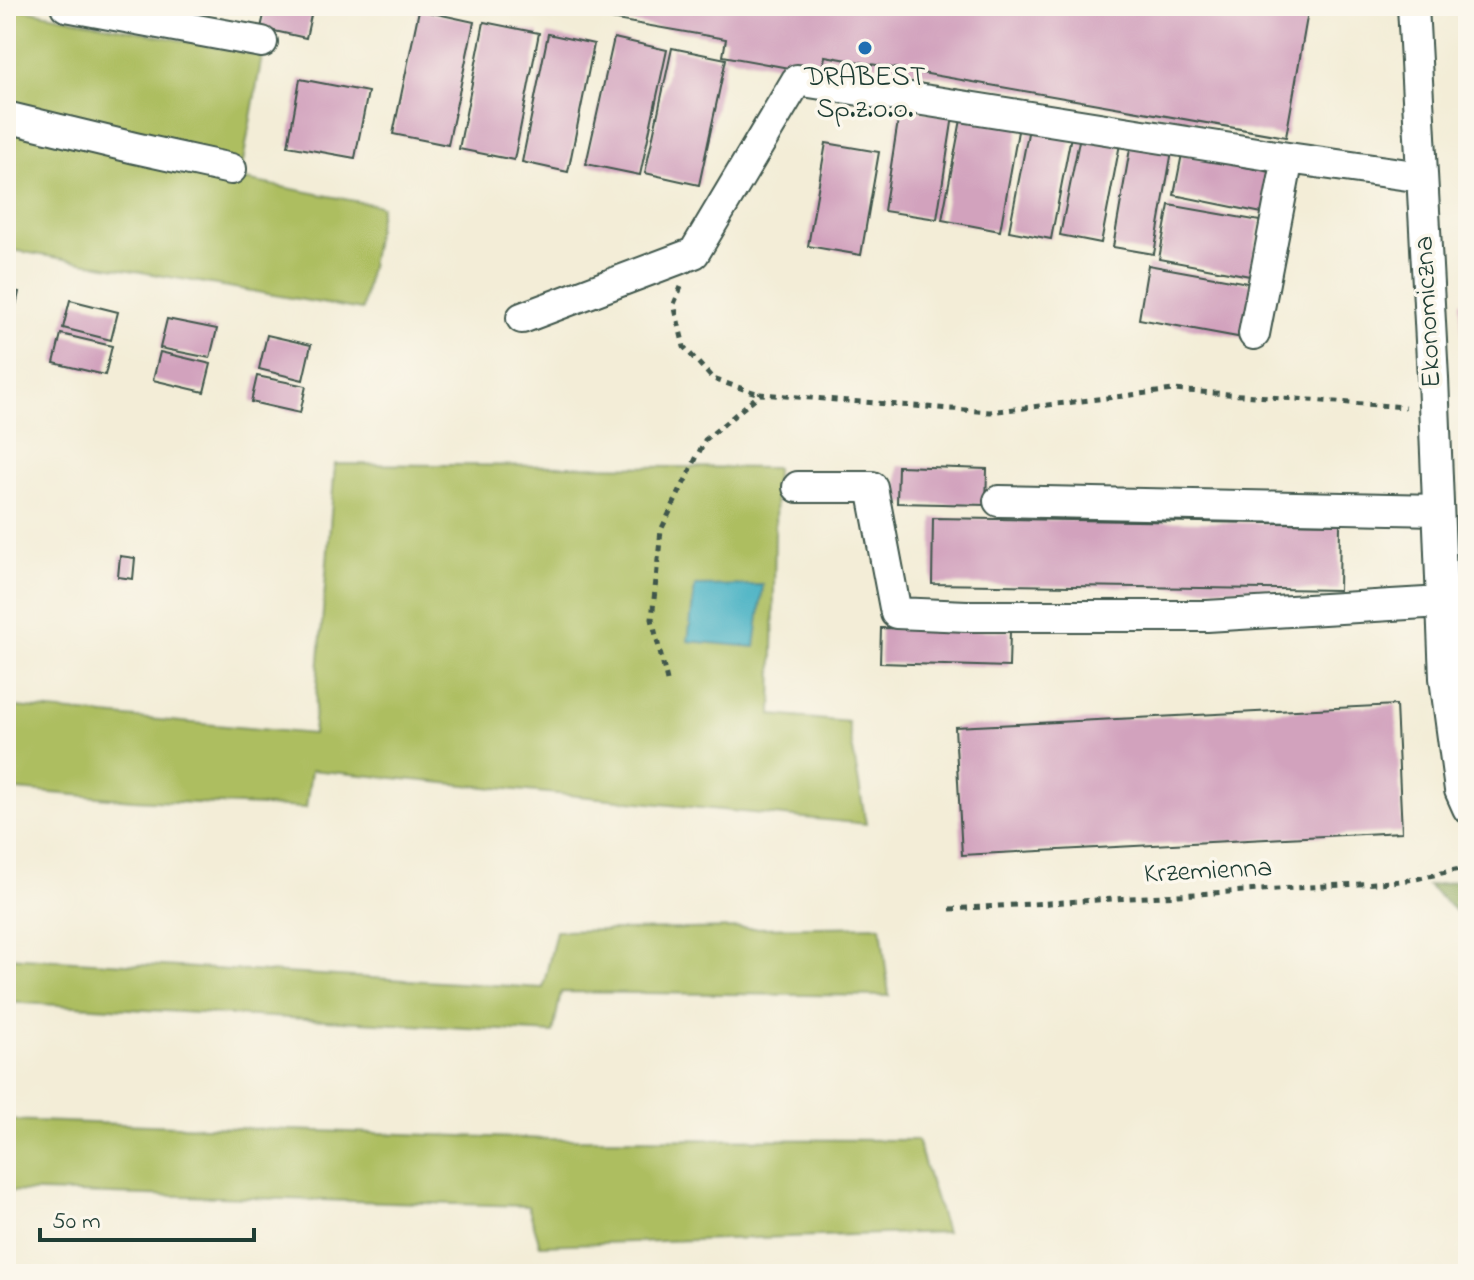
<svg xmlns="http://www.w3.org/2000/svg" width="1474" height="1280" font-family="'Indie Flower',sans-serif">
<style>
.green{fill:#adbe61;stroke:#667e4a;stroke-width:2}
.forest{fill:#8aa557;stroke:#547146;stroke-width:2}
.water{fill:#45b0c3;stroke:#32767c;stroke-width:2}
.building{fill:#d2a2bd}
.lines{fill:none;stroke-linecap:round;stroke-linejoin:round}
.minor-casing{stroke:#3f574c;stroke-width:34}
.path{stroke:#3f574c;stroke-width:5;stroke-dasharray:6 6;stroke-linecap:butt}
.minor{stroke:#fff;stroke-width:30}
.poi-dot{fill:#1f6fb2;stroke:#fbf7ec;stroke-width:3}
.labels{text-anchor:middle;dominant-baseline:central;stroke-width:7;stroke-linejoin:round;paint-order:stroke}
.poi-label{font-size:28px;fill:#1f3d34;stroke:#fbf7ec}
.street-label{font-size:28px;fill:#1f3d34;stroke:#fbf7ec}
</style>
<rect width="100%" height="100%" fill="#fbf7ec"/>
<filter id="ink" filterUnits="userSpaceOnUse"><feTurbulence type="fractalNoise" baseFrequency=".0125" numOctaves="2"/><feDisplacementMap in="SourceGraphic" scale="16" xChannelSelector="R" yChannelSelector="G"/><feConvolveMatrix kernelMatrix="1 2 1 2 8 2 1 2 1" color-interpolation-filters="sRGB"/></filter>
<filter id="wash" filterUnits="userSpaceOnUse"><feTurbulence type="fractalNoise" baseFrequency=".006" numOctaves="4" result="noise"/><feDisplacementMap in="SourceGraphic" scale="32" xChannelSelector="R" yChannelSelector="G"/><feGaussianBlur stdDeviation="1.8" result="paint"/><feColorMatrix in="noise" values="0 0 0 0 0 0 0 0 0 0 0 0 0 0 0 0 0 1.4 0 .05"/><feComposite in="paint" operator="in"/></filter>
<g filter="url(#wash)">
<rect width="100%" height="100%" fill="#f3edd7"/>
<path class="green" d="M 6,6 L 262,56 L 240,179 L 381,206 L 362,310 L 6,249 Z
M 335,464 L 776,468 L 772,715 L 848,722 L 866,824 L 311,770 L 306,808 L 133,800 L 6,789 L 6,706 L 313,734 Z
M 881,926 L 889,996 L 561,992 L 553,1033 L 6,1002 L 6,957 L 543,988 L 556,931 Z
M 6,1120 L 548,1139 L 917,1140 L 946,1232 L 540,1245 L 528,1206 L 6,1191 Z"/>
<path class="forest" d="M 1468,879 L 1468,923 L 1428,886 Z"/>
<path class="water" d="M 763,585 L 755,647 L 688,641 L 695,586 Z"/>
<g id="blocks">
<path class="building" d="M 266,6 L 313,6 L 306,38 L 261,28 Z
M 546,6 L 1309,6 L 1286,137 L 825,56 L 822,74 L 723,56 L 726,39 L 576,13 L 546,8 Z
M 419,10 L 474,22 L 448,145 L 393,134 Z
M 484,22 L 539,33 L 514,160 L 459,149 Z
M 548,34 L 594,44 L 568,172 L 522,162 Z
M 614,38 L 667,50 L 640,175 L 586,164 Z
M 672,48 L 726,59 L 699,185 L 645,173 Z
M 300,79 L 368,92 L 355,158 L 288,146 Z
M 900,108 L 953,116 L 937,219 L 884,211 Z
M 963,109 L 1020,120 L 1000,231 L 942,220 Z
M 1029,128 L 1071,136 L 1051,239 L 1009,231 Z
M 1080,136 L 1120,144 L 1101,243 L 1060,235 Z
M 826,143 L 879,152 L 861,255 L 808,246 Z
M 1131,143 L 1172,151 L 1154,254 L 1113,247 Z
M 1182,154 L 1280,174 L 1272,215 L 1174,195 Z
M 1169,205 L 1260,221 L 1250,276 L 1159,259 Z
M 1148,265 L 1253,284 L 1243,338 L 1139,319 Z
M 6,289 L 19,292 L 12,323 L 6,322 Z
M 70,300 L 118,312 L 111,340 L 63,328 Z
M 1468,301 L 1468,374 L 1464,375 L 1460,302 Z
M 167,319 L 217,329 L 210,358 L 160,348 Z
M 61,334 L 112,346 L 105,375 L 54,363 Z
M 267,335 L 311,345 L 303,380 L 259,369 Z
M 160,352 L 211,364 L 204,392 L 153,380 Z
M 257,376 L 306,386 L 300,413 L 251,402 Z
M 898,466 L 987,469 L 986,505 L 897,503 Z
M 933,518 L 1340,524 L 1339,590 L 932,584 Z
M 120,556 L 135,558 L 133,579 L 118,577 Z
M 881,628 L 1010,631 L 1009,667 L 880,663 Z
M 1396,705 L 1402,832 L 962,855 L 955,727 Z"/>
</g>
</g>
<g filter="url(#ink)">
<use href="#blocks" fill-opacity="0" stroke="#3f574c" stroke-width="2"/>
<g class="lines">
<g class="minor-casing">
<path id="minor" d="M 66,6 L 262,42
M 1413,6 L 1433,378 L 1445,678 L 1460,790 L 1468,808
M 6,117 L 135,148 L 231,169
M 522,318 L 694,253 L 797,80 L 1288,158 L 1422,177
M 1254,334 L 1288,158
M 798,487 L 872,487 L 896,613 L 967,616 L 1207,616 L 1442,602
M 999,501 L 1438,510"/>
</g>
<path class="path" d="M 681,287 L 674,304 L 684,347 L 713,379 L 759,394
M 667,681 L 652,619 L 661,530 L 705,440 L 760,394 L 990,412 L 1173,390 L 1405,407
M 950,909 L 1392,882 L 1416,879 L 1468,867"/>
<use href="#minor" class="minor"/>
</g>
</g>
<circle class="poi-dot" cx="865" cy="48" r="8"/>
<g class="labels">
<g class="poi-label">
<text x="865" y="78">DRABEST<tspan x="865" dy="32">Sp.z.o.o.</tspan></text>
</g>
<g class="street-label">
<text transform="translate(1429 312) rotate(-93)">Ekonomiczna</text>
<text transform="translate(1208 872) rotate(-3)">Krzemienna</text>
</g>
</g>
<rect width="1474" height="1280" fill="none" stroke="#fbf7ec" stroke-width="32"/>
<path d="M40 1228v12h214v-12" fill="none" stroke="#1f3d34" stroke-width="4"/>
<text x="52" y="1228" font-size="24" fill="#1f3d34" stroke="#fbf7ec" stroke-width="6" paint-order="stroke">50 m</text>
</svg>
